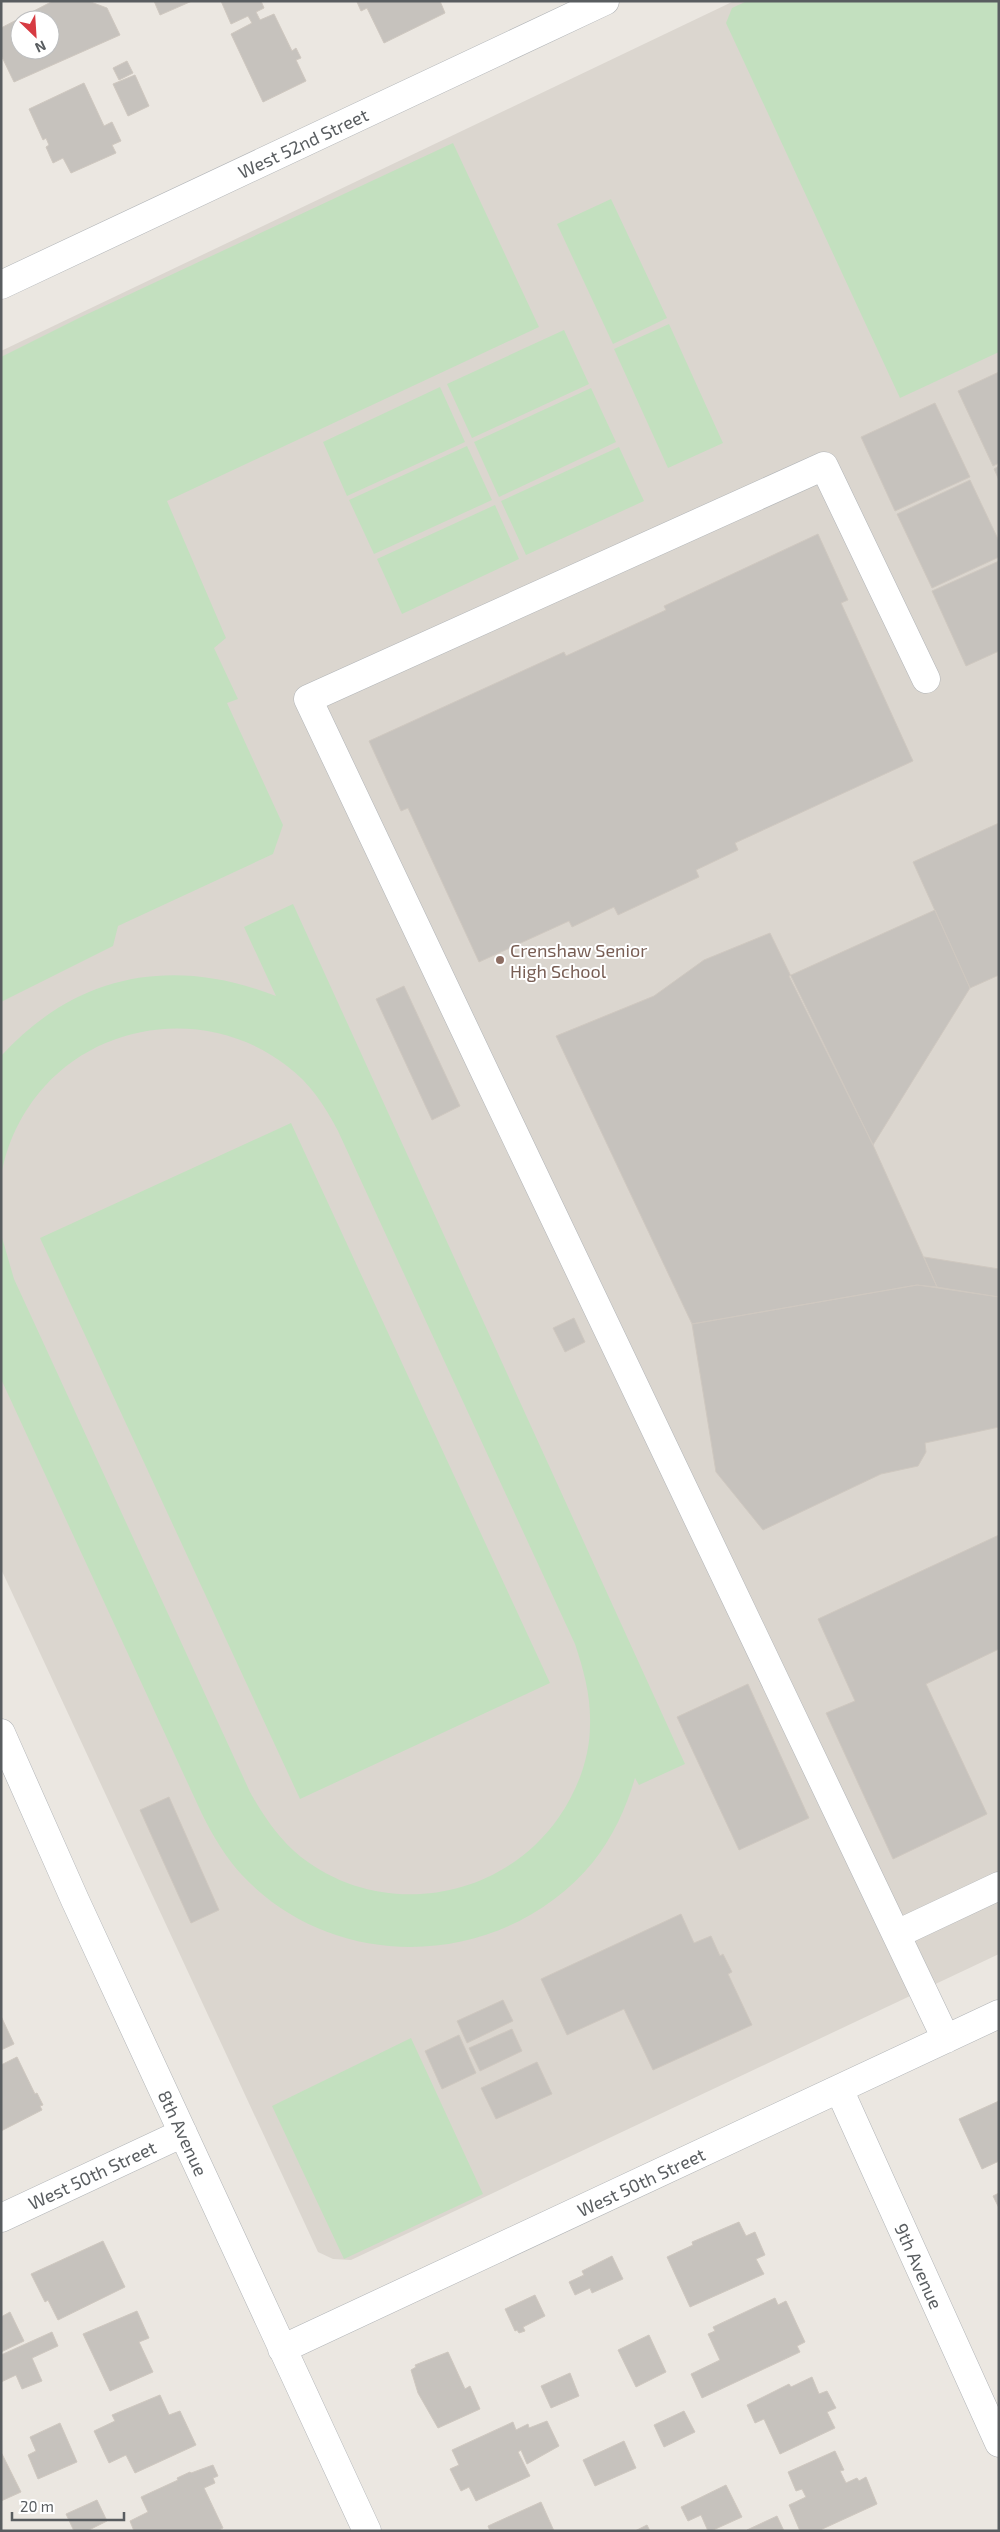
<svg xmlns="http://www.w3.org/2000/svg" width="1000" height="2532" font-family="'Exo 2',sans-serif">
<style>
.education{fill:#dbd6cf}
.green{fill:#c3e0bf}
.building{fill:#c6c2bd;stroke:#cfc8c0;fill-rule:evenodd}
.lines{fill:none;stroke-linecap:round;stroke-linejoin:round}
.minor-casing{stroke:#b1b4b7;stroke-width:29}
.minor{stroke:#fff;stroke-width:28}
.education-dot{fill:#8d6e63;stroke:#fff;stroke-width:2}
.labels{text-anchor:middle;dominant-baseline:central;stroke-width:4;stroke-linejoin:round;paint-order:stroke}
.street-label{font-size:18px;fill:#595d60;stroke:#fff}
.education-label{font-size:18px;fill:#785e54;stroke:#fff;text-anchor:start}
</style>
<rect width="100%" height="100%" fill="#ebe7e1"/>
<path class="education" d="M 734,1 L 999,1 L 999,1954 L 351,2260 L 333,2259 L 318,2252 L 1,1569 L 1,351 Z"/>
<path class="green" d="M 747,1 L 999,1 L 999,352 L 900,398 L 726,23 L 732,8 Z
M 453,143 L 539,327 L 167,501 L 226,638 L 214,648 L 238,699 L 227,703 L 283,825 L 273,854 L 118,926 L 113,946 L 1,1002 L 1,357 L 81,317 Z
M 611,199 L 667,318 L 613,344 L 557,224 Z
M 669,324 L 723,443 L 668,468 L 614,349 Z
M 564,330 L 589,384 L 472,438 L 447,384 Z
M 440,387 L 465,442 L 347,496 L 323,442 Z
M 591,388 L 616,442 L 499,497 L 474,442 Z
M 467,446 L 492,500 L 374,554 L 349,500 Z
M 619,447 L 644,501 L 526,555 L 501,501 Z
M 495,505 L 519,559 L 402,614 L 377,559 Z
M 293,904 L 685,1764 L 639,1785 L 635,1778 C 626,1808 613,1837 593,1862 C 505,1969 336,1977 241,1874 C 225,1856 213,1836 202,1814 L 1,1379 L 1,1234 L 14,1279 L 250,1792 C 264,1817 279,1839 301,1857 C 382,1920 501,1901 559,1817 C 577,1791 590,1758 590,1725 C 591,1697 584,1671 575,1644 L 338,1131 C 325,1106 310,1083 287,1066 C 214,1009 107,1018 45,1086 C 22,1111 6,1144 1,1177 L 1,1056 C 77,973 173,956 276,996 L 244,927 Z
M 291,1123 L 550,1683 L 300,1799 L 40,1238 Z
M 411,2038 L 483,2194 L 344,2259 L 272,2106 Z"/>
<path class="building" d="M 53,1 L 88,1 L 107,8 L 120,35 L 14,82 L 1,55 L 1,28 ZM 20,20 L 50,20 L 50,50 L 20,50 Z
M 154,1 L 192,1 L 160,15 Z
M 221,1 L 261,1 L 264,8 L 256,12 L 260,20 L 274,14 L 292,51 L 296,48 L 301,58 L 296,60 L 306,81 L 263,102 L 231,34 L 252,23 L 248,16 L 231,24 Z
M 440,1 L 445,13 L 384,43 L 367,8 L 361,11 L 357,2 Z
M 127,61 L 133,73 L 119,80 L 113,68 Z
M 135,75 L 149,106 L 128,116 L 113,84 Z
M 84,83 L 104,126 L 112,122 L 121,141 L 112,145 L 116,153 L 71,173 L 63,158 L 53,163 L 46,147 L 49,145 L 46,138 L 43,140 L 29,109 Z
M 999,372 L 999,463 L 993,466 L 958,391 Z
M 935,403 L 970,477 L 895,511 L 861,437 Z
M 999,466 L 999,480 L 994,469 Z
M 970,480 L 999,541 L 999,557 L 932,588 L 897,514 Z
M 818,534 L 848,600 L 841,603 L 913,761 L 735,843 L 738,850 L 696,870 L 699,877 L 618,915 L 614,907 L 572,927 L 569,921 L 479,962 L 408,808 L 401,811 L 369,741 L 564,652 L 566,656 L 666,610 L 664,606 Z
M 999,561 L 999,651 L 966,666 L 932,591 Z
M 999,823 L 999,975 L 970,988 L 913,862 Z
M 935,910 L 970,988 L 873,1145 L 789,976 Z
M 770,933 L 873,1145 L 937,1287 L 917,1285 L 692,1324 L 556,1036 L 654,996 L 704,960 Z
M 404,986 L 460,1106 L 432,1120 L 376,999 Z
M 924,1257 L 999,1269 L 999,1297 L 937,1287 Z
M 917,1285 L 999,1297 L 999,1427 L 925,1443 L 926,1452 L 918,1466 L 881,1474 L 763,1530 L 716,1472 L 692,1324 Z
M 574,1318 L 585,1342 L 565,1352 L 553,1328 Z
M 999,1535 L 999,1649 L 926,1684 L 987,1814 L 893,1859 L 826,1713 L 855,1701 L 818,1619 Z
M 748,1684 L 809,1818 L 739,1850 L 677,1717 Z
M 169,1797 L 219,1910 L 191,1923 L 140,1810 Z
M 681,1914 L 694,1943 L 711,1936 L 720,1956 L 723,1954 L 732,1972 L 728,1974 L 752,2025 L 653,2070 L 624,2009 L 567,2035 L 541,1979 Z
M 503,2000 L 513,2021 L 467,2043 L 457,2021 Z
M 1,2016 L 14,2044 L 1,2050 Z
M 512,2029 L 522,2051 L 480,2071 L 469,2048 Z
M 459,2035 L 476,2073 L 442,2089 L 425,2051 Z
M 17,2057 L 35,2094 L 37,2093 L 43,2105 L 40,2106 L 42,2110 L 1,2131 L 1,2065 Z
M 537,2062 L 552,2094 L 496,2119 L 481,2088 Z
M 999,2101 L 999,2161 L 982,2169 L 959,2119 Z
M 999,2193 L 999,2208 L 993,2196 Z
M 739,2222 L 746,2236 L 755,2232 L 765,2255 L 756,2259 L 764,2274 L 690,2307 L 667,2257 L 693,2245 L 692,2242 Z
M 103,2241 L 125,2287 L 58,2320 L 48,2300 L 45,2302 L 31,2274 Z
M 612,2256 L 623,2279 L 592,2293 L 590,2288 L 575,2295 L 569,2282 L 584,2275 L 582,2271 Z
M 535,2295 L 545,2316 L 523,2327 L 525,2331 L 519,2333 L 517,2330 L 515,2331 L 505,2309 Z
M 775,2298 L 778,2305 L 786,2301 L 805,2342 L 797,2346 L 800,2352 L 702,2398 L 691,2374 L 720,2360 L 708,2334 L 715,2331 L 713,2327 Z
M 137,2311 L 149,2338 L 139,2342 L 153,2372 L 110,2391 L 83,2334 Z
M 10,2312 L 24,2341 L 1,2352 L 1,2317 Z
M 52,2332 L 58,2346 L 32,2358 L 42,2381 L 22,2389 L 16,2375 L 1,2382 L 1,2355 Z
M 649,2335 L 666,2372 L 636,2387 L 618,2350 Z
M 448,2352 L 465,2389 L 470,2386 L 480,2409 L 438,2428 L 418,2393 L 411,2370 L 416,2367 L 415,2365 Z
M 570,2373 L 579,2396 L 551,2408 L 541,2386 Z
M 812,2377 L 819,2394 L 827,2391 L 836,2408 L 827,2412 L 835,2428 L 780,2454 L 764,2419 L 755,2423 L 747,2405 L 789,2384 L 791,2387 Z
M 160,2395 L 169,2415 L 180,2411 L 196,2445 L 135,2473 L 126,2455 L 109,2463 L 94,2431 L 115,2421 L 112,2415 Z
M 684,2411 L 695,2432 L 664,2447 L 654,2425 Z
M 547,2421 L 559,2446 L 527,2464 L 521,2450 L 518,2452 L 530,2476 L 476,2501 L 469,2487 L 461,2491 L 450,2469 L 459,2465 L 452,2450 L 513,2422 L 516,2430 L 528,2424 L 529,2428 Z
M 60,2423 L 77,2462 L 38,2479 L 28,2455 L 36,2451 L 30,2437 Z
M 624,2441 L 636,2468 L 595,2486 L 583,2460 Z
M 835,2451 L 844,2470 L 840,2471 L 846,2483 L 857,2478 L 859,2481 L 866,2477 L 877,2504 L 818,2531 L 800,2531 L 789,2505 L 806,2497 L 802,2489 L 796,2491 L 788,2472 Z
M 1,2452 L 21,2492 L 1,2501 Z
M 213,2465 L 218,2476 L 213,2478 L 215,2483 L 204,2488 L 223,2528 L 217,2531 L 134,2531 L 130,2521 L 148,2512 L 141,2497 L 178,2480 L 177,2478 L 190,2472 L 191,2473 Z
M 726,2485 L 742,2517 L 711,2531 L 708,2531 L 701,2515 L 688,2521 L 681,2507 Z
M 97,2500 L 107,2521 L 87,2531 L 74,2531 L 66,2514 Z
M 541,2502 L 554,2531 L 490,2531 L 488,2526 Z
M 777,2516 L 784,2531 L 748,2531 L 747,2530 Z
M 647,2525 L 650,2531 L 635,2531 Z"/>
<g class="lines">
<g class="minor-casing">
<path id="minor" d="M 1,285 L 605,1
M 926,679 L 824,466 L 308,699 C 518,1147 737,1591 946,2039
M 1,1733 L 75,1900 L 367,2531
M 897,1934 L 999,1886
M 839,2089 L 999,2443
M 1,2218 L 183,2133
M 282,2349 L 999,2014"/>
</g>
<use href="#minor" class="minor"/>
</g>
<circle class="education-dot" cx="500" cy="960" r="5"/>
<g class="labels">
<g class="street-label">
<text transform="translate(303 143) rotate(-25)">West 52nd Street</text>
<text transform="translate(183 2133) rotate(65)">8th Avenue</text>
<text transform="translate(92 2175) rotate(-25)">West 50th Street</text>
<text transform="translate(641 2182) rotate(-25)">West 50th Street</text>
<text transform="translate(919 2266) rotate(66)">9th Avenue</text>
</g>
<g class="education-label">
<text x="510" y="950">Crenshaw Senior<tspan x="510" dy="21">High School</tspan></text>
</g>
</g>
<rect width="1000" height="2532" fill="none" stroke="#595d60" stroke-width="5"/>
<g transform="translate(35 35) rotate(155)"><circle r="24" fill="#ffffff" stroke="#bdbebf"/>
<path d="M0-4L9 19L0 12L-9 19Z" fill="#d73b42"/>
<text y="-8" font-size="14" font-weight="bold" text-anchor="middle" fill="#595d60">N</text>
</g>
<path d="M12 2512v8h112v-8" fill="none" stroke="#595d60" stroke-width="2.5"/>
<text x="20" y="2512" font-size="15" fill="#595d60" stroke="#ffffff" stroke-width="4" paint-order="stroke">20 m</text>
</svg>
